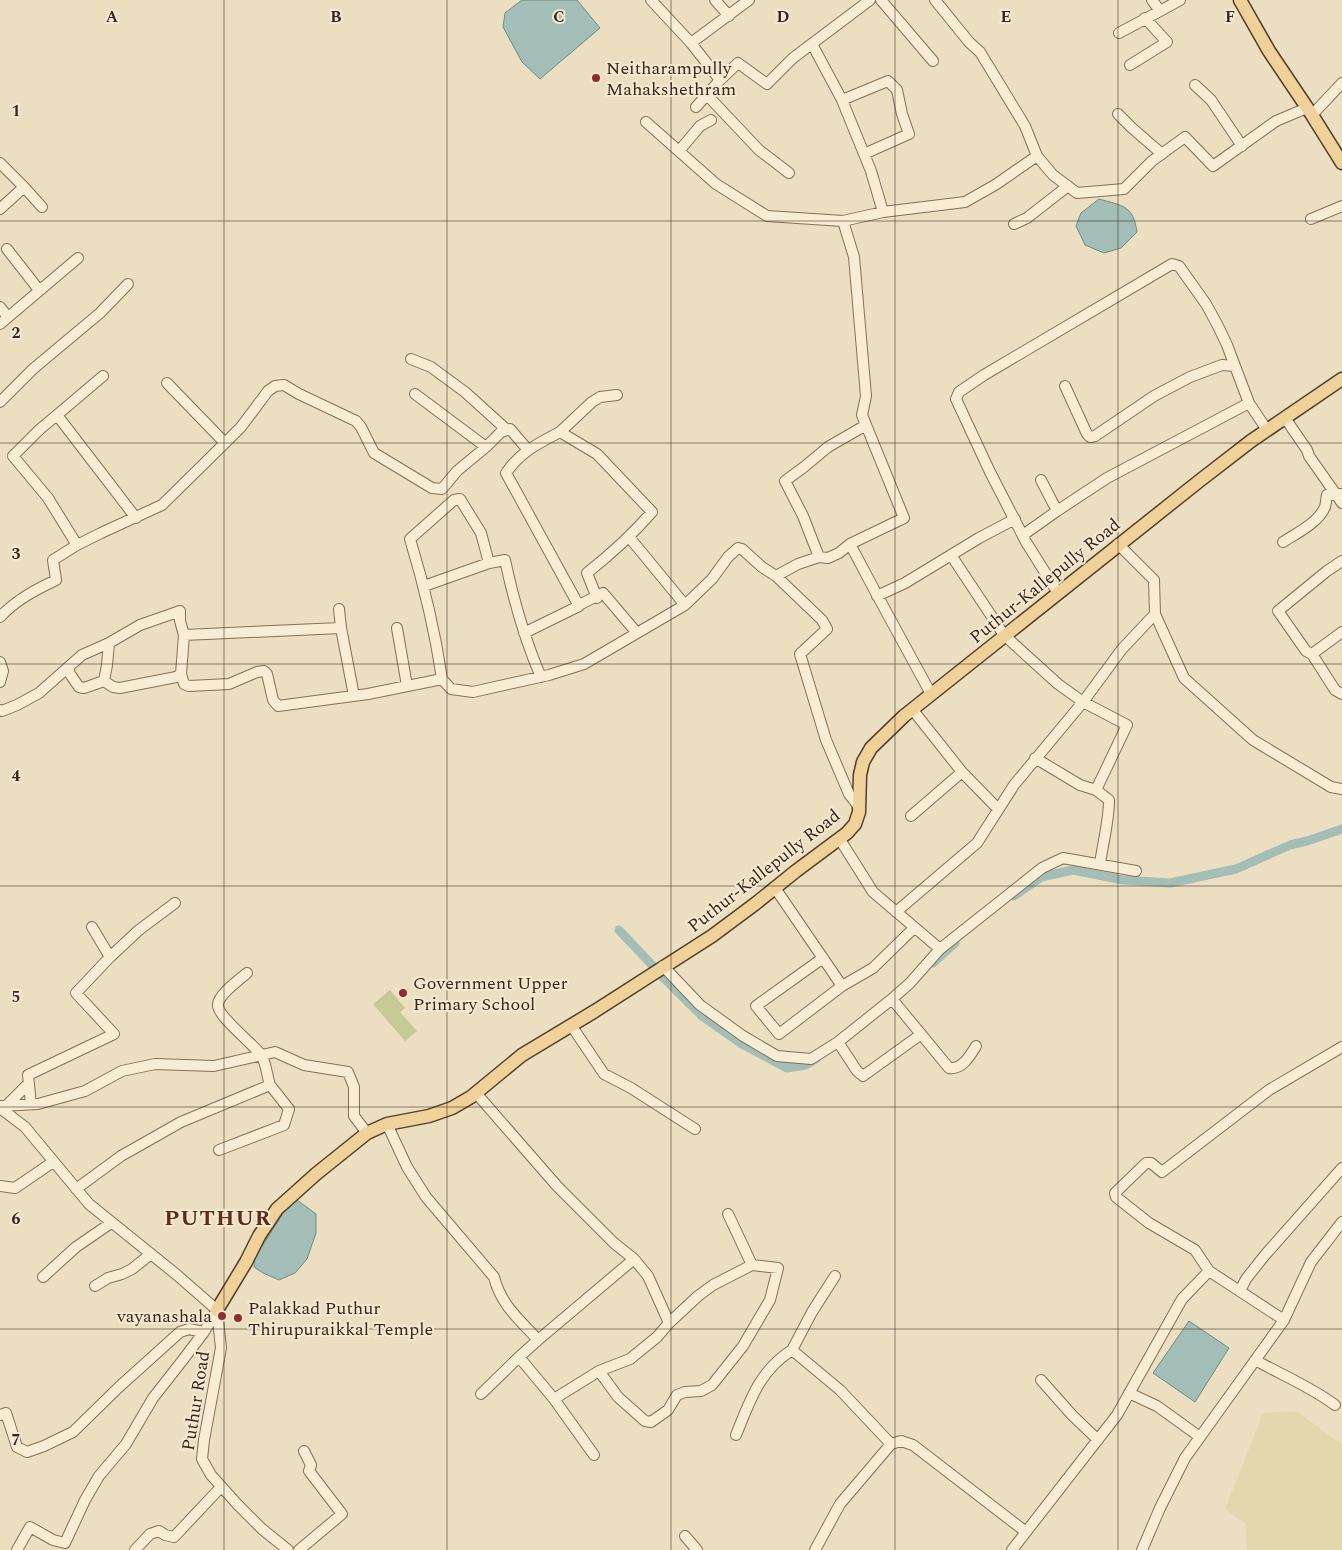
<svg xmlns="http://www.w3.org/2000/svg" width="1342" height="1550" font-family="Spectral,serif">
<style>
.farmland{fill:#e1d8af}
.green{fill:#c5c995}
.water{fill:#a3beb6;stroke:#6b8c83}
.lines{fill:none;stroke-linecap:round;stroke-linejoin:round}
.canal{stroke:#a3beb6;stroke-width:9}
.minor-casing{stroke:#856f59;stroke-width:12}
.major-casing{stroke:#523e2e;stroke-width:15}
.minor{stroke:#f7ecd4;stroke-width:10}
.major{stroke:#efd299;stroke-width:12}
.grid{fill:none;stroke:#35281d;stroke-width:1;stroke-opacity:0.55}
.poi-dot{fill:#912b2f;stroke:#f4e9d0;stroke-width:2}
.labels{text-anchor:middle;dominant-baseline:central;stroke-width:4;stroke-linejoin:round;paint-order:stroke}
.poi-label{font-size:18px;fill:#35281d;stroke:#f4e9d0;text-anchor:start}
.street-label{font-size:18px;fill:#35281d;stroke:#f4e9d0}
.district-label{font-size:22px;font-weight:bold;letter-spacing:1px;fill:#602a1e;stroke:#f4e9d0}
.grid-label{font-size:16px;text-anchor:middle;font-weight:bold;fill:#35281d;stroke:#f4e9d0;stroke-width:4;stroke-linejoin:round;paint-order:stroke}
</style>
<rect width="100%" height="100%" fill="#ecdec1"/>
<path class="farmland" d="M 1296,1411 L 1342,1444 L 1342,1550 L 1247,1550 L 1245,1523 L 1225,1509 L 1245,1459 L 1263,1413 Z"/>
<path class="green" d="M 390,990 L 405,1008 L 400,1012 L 417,1031 L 405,1041 L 373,1004 Z"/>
<path class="water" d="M 522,0 L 577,0 L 600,28 L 540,79 L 522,62 L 503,27 L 505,13 Z
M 1099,199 C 1123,206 1133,205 1137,232 L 1121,248 L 1104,253 L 1085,245 L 1076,226 L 1081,213 Z
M 297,1200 L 316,1214 L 316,1233 L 307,1259 L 295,1273 L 279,1280 L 263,1273 L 254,1267 L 254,1259 L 283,1213 Z
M 1189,1321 L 1229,1348 L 1195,1402 L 1153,1373 Z"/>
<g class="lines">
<path class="canal" d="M 1014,896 L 1041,877 L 1073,870 L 1123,880 L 1170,883 L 1236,869 L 1290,845 L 1307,841 L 1342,829
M 619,930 L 652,965
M 933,963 L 955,943
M 662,976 L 702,1016 L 742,1044 L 787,1068 L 806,1065 L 817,1058"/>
<g class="minor-casing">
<path id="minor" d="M 651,0 L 691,43 L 749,0
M 715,0 L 729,16
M 881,0 L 933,61
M 935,0 L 969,42 L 980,52 L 1025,126 L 1037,156
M 1152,0 L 1160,11 L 1180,0
M 1119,33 L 1160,11
M 691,43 L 720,80 L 738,63 L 767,84 L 793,58 L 870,0
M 812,44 L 842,100
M 1130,65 L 1167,42 L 1145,18
M 1195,85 L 1211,100 L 1242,146
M 707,95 L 759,150 L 789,173
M 696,107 L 720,80
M 1118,114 L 1132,128 L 1162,154
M 1312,115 L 1342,83
M 646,122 L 716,184 L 767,216 L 843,221
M 679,151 L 700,126 L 711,120
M 864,154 L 909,134 L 902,114 L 897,90 L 888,81 L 842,100 L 871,171 L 883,212
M 0,163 L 24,187 L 0,209
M 24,187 L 42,207
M 1311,219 L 1342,206
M 1014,224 L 1027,218 L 1068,186
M 7,249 L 39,290
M 0,307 L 8,317
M 0,324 L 78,258
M 411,359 L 431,367 L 465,392 L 507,430
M 167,383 L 225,443
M 1065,386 L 1087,434 L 1090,437 L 1095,436 L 1154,396 L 1190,377 L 1222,365 L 1235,366
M 415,394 L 486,447
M 0,402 L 33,369 L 100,313 L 128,284
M 57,415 L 103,376
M 1285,418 L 1307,450 L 1309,456 L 1342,503
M 560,432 L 592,402 L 600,397 L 617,395
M 1057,511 L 1107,478 L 1249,403
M 1023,535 L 1057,511 L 1041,480
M 629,537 L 685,605
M 1283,542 C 1297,533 1318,523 1325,507 C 1326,504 1326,499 1327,495 L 1341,494
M 1118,544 L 1154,580 L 1155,614 L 1184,678 L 1253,740 L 1331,787 L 1342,789
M 77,545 L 48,498 L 13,456 L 39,430 L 57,415 L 136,518
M 951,555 L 1004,635 L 1058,684 L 1083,702 L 1127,725 L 1096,790
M 819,557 L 803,516 L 785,481 L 804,467 L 828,447 L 866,425
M 1342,561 L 1327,571 L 1278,611 L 1306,651 L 1312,654 L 1335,690 L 1342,694
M 776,576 L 822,620 L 827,629 L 800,654 L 826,740 L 849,794 L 859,807
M 424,586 L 489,563
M 1058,593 L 1026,542 L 990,472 L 956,399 L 959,392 L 984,375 L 1172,264 L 1179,266 L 1206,304 L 1218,326 L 1227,345 L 1249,403 L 1267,430
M 877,596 L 905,583 L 979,538 L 1015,519
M 579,605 L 603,593 L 637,633
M 339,609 L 341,628 L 354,696
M 0,617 C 16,600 35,590 56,580 L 53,560 L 77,545 L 101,533 L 162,505 L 225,443 L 241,427 L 268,391 L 275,386 L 284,385 L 299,394 L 356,421 L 361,427 L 374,453 L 432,488 L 442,489 L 457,471 L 486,447 L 501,432 L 510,429 L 528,450
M 397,628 L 407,686
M 524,633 L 579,606 L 506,473 C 520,452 539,443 560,432 L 597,454 L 652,512 C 632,535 611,554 587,573 L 597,598
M 109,643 L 140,625 L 180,611 L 180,621 L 184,635
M 1312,654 L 1342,632
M 0,662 L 3,671 L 0,682
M 68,667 L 70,674 L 79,687 L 84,688 L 104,681 L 113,687 L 120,688 L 176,677 L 181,674 L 184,635 L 341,628
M 181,674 L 184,684 L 189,686 L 229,684 L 257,672 L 264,671 L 267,674 L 273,700 L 278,706 L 368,694 L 442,679 L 451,689 L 473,692 L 549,675 L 584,664 L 685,605 L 712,579 L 728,557 L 738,548 L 742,549 L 762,567 L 776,576 L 798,564 L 819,557 L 828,558 L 839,553 L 850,544
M 442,679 C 435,631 424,585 410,539 L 454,500 L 460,499 L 481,533 L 489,563 L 505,560 C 514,602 524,638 541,677
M 931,694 L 876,593 L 850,544 L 904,518 L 862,415 L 866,396 L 854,257 L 843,221 L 883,212 L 965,202 L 995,185 L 1037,156 L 1053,175 L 1077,193 L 1124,189 L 1152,161 L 1185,137 L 1213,166 L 1276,121 L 1307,108
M 912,709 L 962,772 L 998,809
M 0,710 L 2,711 L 17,705 L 39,693 L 82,655 L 109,643 L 107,665 L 104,681
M 1035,758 L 1080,785 L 1096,790 L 1109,800 C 1109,821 1103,842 1100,864
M 911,816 L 962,772
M 839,838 L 873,892 L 940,949
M 775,888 L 842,986 L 779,1034 L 756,1006 L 823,958
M 896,912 L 977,843 L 1014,785 L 1083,702 L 1122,649 L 1155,614
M 110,957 L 139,930 L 175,903
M 663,966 L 700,1005 L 743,1036 L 777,1056 L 811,1059 L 838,1042 L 892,999 L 910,983 L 940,949 L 1042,868 L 1063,858 L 1136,871
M 842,986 L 873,968 L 914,928
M 892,999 L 949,1068 C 962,1070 970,1056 976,1046
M 571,1025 L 604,1074 L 631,1088 L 695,1129
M 838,1042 L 857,1071 L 863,1076 L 920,1035
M 476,1093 L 557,1186 L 614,1243 L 634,1259 L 648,1276 L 669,1323 L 657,1337 L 630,1359 L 599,1371 L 618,1397 L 645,1421 L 651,1422 L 668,1410 L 677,1395 L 685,1392 L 701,1391 L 712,1385 L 743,1346 L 770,1300 L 778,1268 L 752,1265 L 713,1285 L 698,1296 L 669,1323
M 31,1104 L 28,1075 L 114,1034 L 76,993 L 110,957 L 92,927
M 0,1106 L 38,1104 L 85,1091 L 122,1071 L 155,1064 L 214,1066 L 275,1052 L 304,1065 L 348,1072 L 354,1087 L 354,1116 L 367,1133
M 6,1106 L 29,1083
M 0,1108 L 25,1127 L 89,1204 L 177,1275 L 217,1310 L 221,1348 L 204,1440 L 202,1459 L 211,1475 L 238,1505 L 262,1529 L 288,1550
M 387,1124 L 407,1167 L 426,1197 L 494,1277 C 501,1305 519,1319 538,1340 L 519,1357 L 554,1399 L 594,1455
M 219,1150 L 284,1125 L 289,1109 L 270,1085
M 0,1186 L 15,1188 L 53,1162
M 76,1189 L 121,1156 L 181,1122 L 270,1085 C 267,1076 266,1062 261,1055 C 254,1044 216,1016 218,1004 C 219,994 239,980 247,973
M 728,1214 L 752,1265
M 1209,1271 L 1195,1250 L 1149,1223 L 1116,1197 L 1115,1193 L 1146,1163 L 1151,1163 L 1162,1172 L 1269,1090 L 1342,1047
M 43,1277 L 76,1247 L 111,1223
M 95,1286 L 108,1278 L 122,1274 L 132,1269 L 151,1254
M 1240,1291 L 1246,1279 L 1265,1255 L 1342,1168
M 538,1340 L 634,1259
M 792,1350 L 812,1312 L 835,1276
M 1255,1360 C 1282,1375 1311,1387 1335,1405
M 1041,1380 L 1072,1415 L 1098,1440
M 1129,1393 L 1157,1406 L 1200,1437
M 481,1394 L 519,1357
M 554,1399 L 599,1371
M 0,1415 L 6,1413 L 17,1447 L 27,1452 L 44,1446 L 73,1432 L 119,1387 L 180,1332 L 189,1329 L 204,1332
M 736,1435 C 750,1401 759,1371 792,1350 L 840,1390 L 891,1444 L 840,1504 L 815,1550
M 891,1444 L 901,1441 L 913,1445 L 1026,1532
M 685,1536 L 697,1550
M 17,1550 L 30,1527 L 53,1540 L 65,1543 L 85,1500 L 99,1476 L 126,1444 L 153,1398 L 182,1361 L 204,1332 L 217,1310
M 135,1550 L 150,1534 L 159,1531 L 165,1535 L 174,1537 L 221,1487
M 299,1550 L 342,1514 L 309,1471 L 311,1465 L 304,1451
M 1012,1550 L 1117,1415 L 1182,1299 L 1209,1271 L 1284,1320
M 1142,1550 L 1160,1508 L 1185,1458 L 1284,1320 L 1311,1262 L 1342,1222"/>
</g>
<g class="major-casing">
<path id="major" d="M 1240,0 L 1269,51 L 1312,115 L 1342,163
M 217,1310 L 246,1262 L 259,1236 L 277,1209 L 316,1174 L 367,1133 L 387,1124 L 429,1116 L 452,1108 L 471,1097 L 522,1055 L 595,1011 L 712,936 L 755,904 L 796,871 L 847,833 L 855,824 L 859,812 L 860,775 L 863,762 L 871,748 L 904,716 L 1198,482 L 1251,441 L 1342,379"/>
</g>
<use href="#minor" class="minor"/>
<use href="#major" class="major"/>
</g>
<path class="grid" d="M 224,0 L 224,1550M 447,0 L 447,1550M 671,0 L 671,1550M 895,0 L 895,1550M 1118,0 L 1118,1550M 0,221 L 1342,221M 0,443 L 1342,443M 0,664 L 1342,664M 0,886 L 1342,886M 0,1107 L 1342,1107M 0,1329 L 1342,1329"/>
<g class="poi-dot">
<circle cx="596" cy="78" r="5"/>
<circle cx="403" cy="993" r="5"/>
<circle cx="222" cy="1316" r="5"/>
<circle cx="238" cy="1318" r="5"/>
</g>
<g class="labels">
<g class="poi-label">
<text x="606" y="68">Neitharampully<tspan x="606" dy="21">Mahakshethram</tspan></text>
<text x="413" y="983">Government Upper<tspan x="413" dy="21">Primary School</tspan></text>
<text x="248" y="1308">Palakkad Puthur<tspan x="248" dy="21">Thirupuraikkal Temple</tspan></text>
<text x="212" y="1316" text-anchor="end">vayanashala</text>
</g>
<g class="street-label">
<text transform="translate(1045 581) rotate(-39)">Puthur-Kallepully Road</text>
<text transform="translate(764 871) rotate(-38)">Puthur-Kallepully Road</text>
<text transform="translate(196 1401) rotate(-81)">Puthur Road</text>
</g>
<g class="district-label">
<text x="218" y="1218">PUTHUR</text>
</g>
</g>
<g class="grid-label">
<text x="112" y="22">A</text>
<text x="336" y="22">B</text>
<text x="559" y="22">C</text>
<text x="783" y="22">D</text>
<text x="1006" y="22">E</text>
<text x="1230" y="22">F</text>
<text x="16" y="116">1</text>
<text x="16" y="338">2</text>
<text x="16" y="559">3</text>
<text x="16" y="781">4</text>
<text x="16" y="1002">5</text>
<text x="16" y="1224">6</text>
<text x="16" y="1445">7</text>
</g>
</svg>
